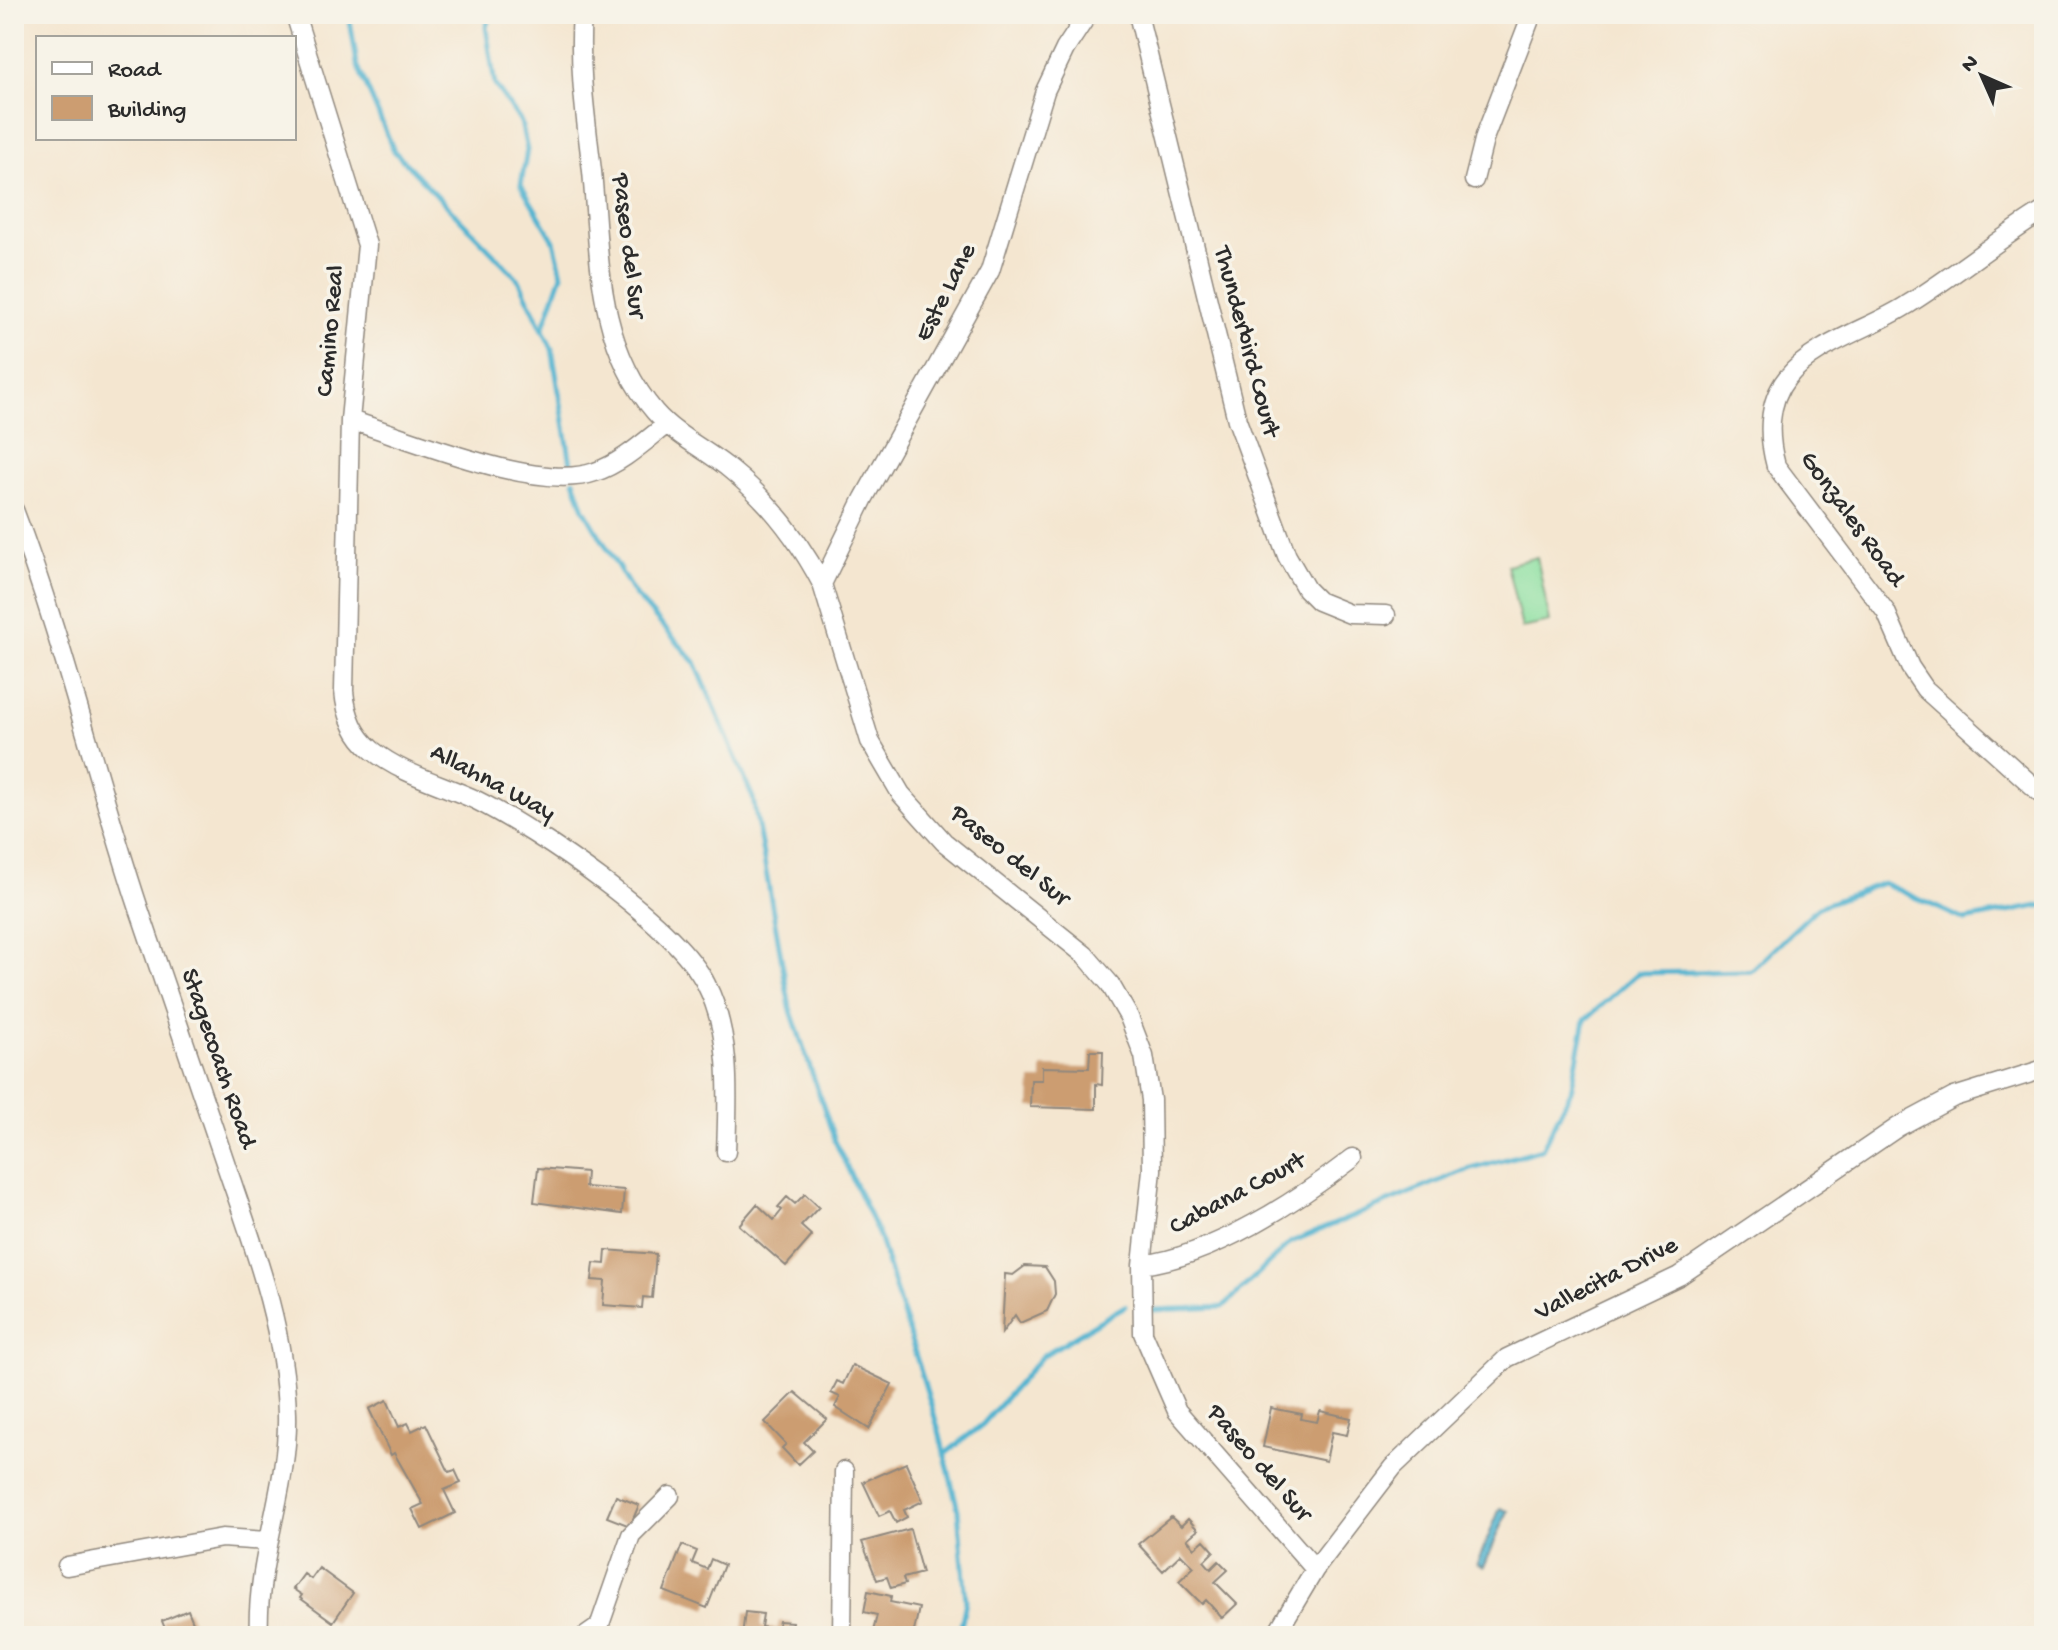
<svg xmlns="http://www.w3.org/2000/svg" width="2058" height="1650" font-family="'Gochi Hand',sans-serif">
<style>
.green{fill:#8de0a2;stroke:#5c8666;stroke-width:2}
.water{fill:#52b4d0;stroke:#3e707e;stroke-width:2}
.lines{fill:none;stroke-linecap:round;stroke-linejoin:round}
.stream{stroke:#52b4d0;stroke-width:5}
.building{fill:#cc9d71}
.minor-casing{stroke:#90887e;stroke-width:21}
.minor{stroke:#fff;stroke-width:18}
.labels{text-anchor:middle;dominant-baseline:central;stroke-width:7;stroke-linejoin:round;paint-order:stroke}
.street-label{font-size:26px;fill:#2b2b2b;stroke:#f7f3e8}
</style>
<rect width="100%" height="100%" fill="#f7f3e8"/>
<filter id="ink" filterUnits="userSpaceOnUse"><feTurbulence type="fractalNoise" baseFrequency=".0125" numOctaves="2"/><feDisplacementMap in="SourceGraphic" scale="16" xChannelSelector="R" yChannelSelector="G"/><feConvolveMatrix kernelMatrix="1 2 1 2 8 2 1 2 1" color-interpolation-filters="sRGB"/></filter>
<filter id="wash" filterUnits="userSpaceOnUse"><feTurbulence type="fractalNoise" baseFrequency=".006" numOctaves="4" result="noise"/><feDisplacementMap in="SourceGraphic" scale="32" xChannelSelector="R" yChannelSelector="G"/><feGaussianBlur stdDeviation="1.8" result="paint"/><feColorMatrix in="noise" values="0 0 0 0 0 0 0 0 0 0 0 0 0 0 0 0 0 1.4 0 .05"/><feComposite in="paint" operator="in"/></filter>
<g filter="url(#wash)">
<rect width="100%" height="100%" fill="#f4e6d0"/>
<path class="green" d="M 1537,557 L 1550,622 L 1522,628 L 1507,565 Z"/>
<path class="water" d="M 1500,1508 L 1508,1511 L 1484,1567 L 1477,1564 Z"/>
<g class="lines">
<path class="stream" d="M 349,14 L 357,64 L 394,151 L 519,280 L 552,349 L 572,470
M 491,14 L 486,27 L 495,85 L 521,122 L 527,150 L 521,185 L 554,241 L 562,274 L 543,329
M 574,480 L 584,509 L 634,594 L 695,662 L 753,798 L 790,1008 L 835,1141 L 879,1236 L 939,1431 L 958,1510 L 966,1601 L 959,1636
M 1152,1310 L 1223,1307 L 1291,1242 L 1461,1172 L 1542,1149 L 1571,1091 L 1585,1020 L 1638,973 L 1751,971 L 1818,907 L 1883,883 L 1965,920 L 2044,905
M 945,1454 L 983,1424 L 1042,1356 L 1125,1306"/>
</g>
<g id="blocks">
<path class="building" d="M 1090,1051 L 1103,1051 L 1102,1085 L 1096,1084 L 1096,1109 L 1030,1107 L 1031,1080 L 1042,1080 L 1042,1067 L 1089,1068 Z
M 538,1168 L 586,1172 L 585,1187 L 624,1190 L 622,1214 L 534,1202 Z
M 805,1194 L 819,1207 L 801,1226 L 812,1236 L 786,1266 L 739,1225 L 757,1204 L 774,1220 L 782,1210 L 778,1207 L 787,1197 L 795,1204 Z
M 606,1250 L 656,1254 L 652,1298 L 643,1297 L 642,1308 L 603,1305 L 605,1281 L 592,1280 L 594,1263 L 605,1264 Z
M 1025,1266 L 1045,1267 L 1054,1281 L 1055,1294 L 1047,1311 L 1020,1323 L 1015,1315 L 1002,1333 L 1005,1274 L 1013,1275 Z
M 852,1365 L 892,1384 L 869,1429 L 835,1407 L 840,1397 L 831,1393 L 837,1381 L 843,1384 Z
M 795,1392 L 827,1419 L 804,1442 L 813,1451 L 798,1465 L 782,1448 L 786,1444 L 765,1422 Z
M 387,1400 L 399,1427 L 408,1423 L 412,1431 L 426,1424 L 449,1472 L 455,1470 L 461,1483 L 444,1490 L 455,1513 L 422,1529 L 412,1509 L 423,1504 L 394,1453 L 391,1455 L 369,1409 Z
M 1271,1408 L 1302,1414 L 1301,1419 L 1317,1422 L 1320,1411 L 1351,1418 L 1347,1435 L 1332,1432 L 1326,1461 L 1263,1447 Z
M 906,1463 L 923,1501 L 904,1510 L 907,1517 L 896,1523 L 890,1511 L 879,1516 L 863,1482 Z
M 616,1496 L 639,1505 L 630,1526 L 607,1517 Z
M 1171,1517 L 1181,1526 L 1188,1519 L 1198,1530 L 1187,1539 L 1195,1548 L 1204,1540 L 1214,1551 L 1204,1561 L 1211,1569 L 1219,1561 L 1228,1570 L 1215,1582 L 1237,1604 L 1222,1618 L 1206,1600 L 1202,1604 L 1179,1581 L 1194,1567 L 1181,1554 L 1163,1571 L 1138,1544 Z
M 910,1529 L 922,1573 L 903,1578 L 905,1584 L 891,1588 L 887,1577 L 877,1580 L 862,1542 Z
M 682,1545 L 697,1551 L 692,1563 L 707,1569 L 711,1559 L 724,1565 L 707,1608 L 664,1591 Z
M 319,1568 L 353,1593 L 333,1622 L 300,1598 L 302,1595 L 293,1589 L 304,1574 L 311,1579 Z
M 868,1591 L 891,1596 L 890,1602 L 919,1608 L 913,1636 L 872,1636 L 877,1615 L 864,1612 Z
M 188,1610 L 197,1632 L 168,1636 L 162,1621 Z
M 745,1612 L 763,1614 L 761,1627 L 777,1629 L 779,1621 L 792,1622 L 790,1636 L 742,1636 Z"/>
</g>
</g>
<g filter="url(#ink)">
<use href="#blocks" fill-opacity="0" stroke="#90887e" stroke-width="2"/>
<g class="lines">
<g class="minor-casing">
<path id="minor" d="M 295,14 L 367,245 L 350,420 L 344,691 C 346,714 354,735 372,750 C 401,774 442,784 476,800 C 538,831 675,923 706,984 C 732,1035 728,1096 726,1152
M 582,14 C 578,67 586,119 592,171 C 600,256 596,343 655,412 C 677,437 707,450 732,471 C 769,501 800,542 822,584 L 870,741 L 901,794 L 944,842 L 1085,955 L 1110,984 L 1129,1017 L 1144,1056 L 1151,1100 L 1152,1170 L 1142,1265 L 1143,1333 L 1177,1411 L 1315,1569
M 1138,14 L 1237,420 L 1287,556 L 1306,589 L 1318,601 L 1350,614 L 1386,615
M 1474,180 L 1485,136 L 1532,14
M 2044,211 C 1997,240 1954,276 1907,305 C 1870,329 1815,343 1787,378 C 1767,403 1768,437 1776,466 L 1886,612 L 1910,667 L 1925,689 L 2044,796
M 350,420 C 409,438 538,493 595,472 C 622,463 645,441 667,424
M 14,510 C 64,641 95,777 139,909 C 168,996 198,1082 227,1168 C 254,1247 285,1329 287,1414 C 289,1489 255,1560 259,1636
M 822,584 L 864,498 L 990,271 L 1045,91 L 1065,49 L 1088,14
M 1142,1265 C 1213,1256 1297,1201 1353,1158
M 67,1566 L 222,1538 L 267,1541
M 586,1636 L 599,1627 L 631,1535 L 670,1496
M 842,1636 L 844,1471
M 1275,1636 L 1315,1569 L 1393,1467 L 1507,1358 L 1679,1276 L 1898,1127 L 1954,1097 L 2044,1069"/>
</g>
<use href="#minor" class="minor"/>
</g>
</g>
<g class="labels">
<g class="street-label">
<text transform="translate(627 246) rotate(83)">Paseo del Sur</text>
<text transform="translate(947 293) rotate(-63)">Este Lane</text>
<text transform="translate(332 331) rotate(-85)">Camino Real</text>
<text transform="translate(1245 342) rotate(75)">Thunderbird Court</text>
<text transform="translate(1851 520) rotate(54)">Gonzales Road</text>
<text transform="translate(492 784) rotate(28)">Allahna Way</text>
<text transform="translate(1009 857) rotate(39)">Paseo del Sur</text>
<text transform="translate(217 1059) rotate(71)">Stagecoach Road</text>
<text transform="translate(1238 1195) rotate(-28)">Cabana Court</text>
<text transform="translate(1607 1280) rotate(-27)">Vallecita Drive</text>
<text transform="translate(1258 1464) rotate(49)">Paseo del Sur</text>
</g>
</g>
<rect width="2058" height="1650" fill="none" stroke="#f7f3e8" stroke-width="48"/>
<rect x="36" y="36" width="260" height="104" fill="#f7f3e8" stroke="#a5a39c" stroke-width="2"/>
<rect x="52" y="62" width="40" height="12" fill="#ffffff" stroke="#a5a39c" stroke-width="2"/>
<text x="108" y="76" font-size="24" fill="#2b2b2b">Road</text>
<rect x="52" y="96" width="40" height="24" fill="#cc9d71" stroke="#a5a39c" stroke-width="2"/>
<text x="108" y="116" font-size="24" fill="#2b2b2b">Building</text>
<g transform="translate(1982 76) rotate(315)" stroke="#f7f3e8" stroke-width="6" paint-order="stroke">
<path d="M0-6L14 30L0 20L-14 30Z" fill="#2b2b2b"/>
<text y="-12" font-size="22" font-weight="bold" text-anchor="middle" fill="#2b2b2b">N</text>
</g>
</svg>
